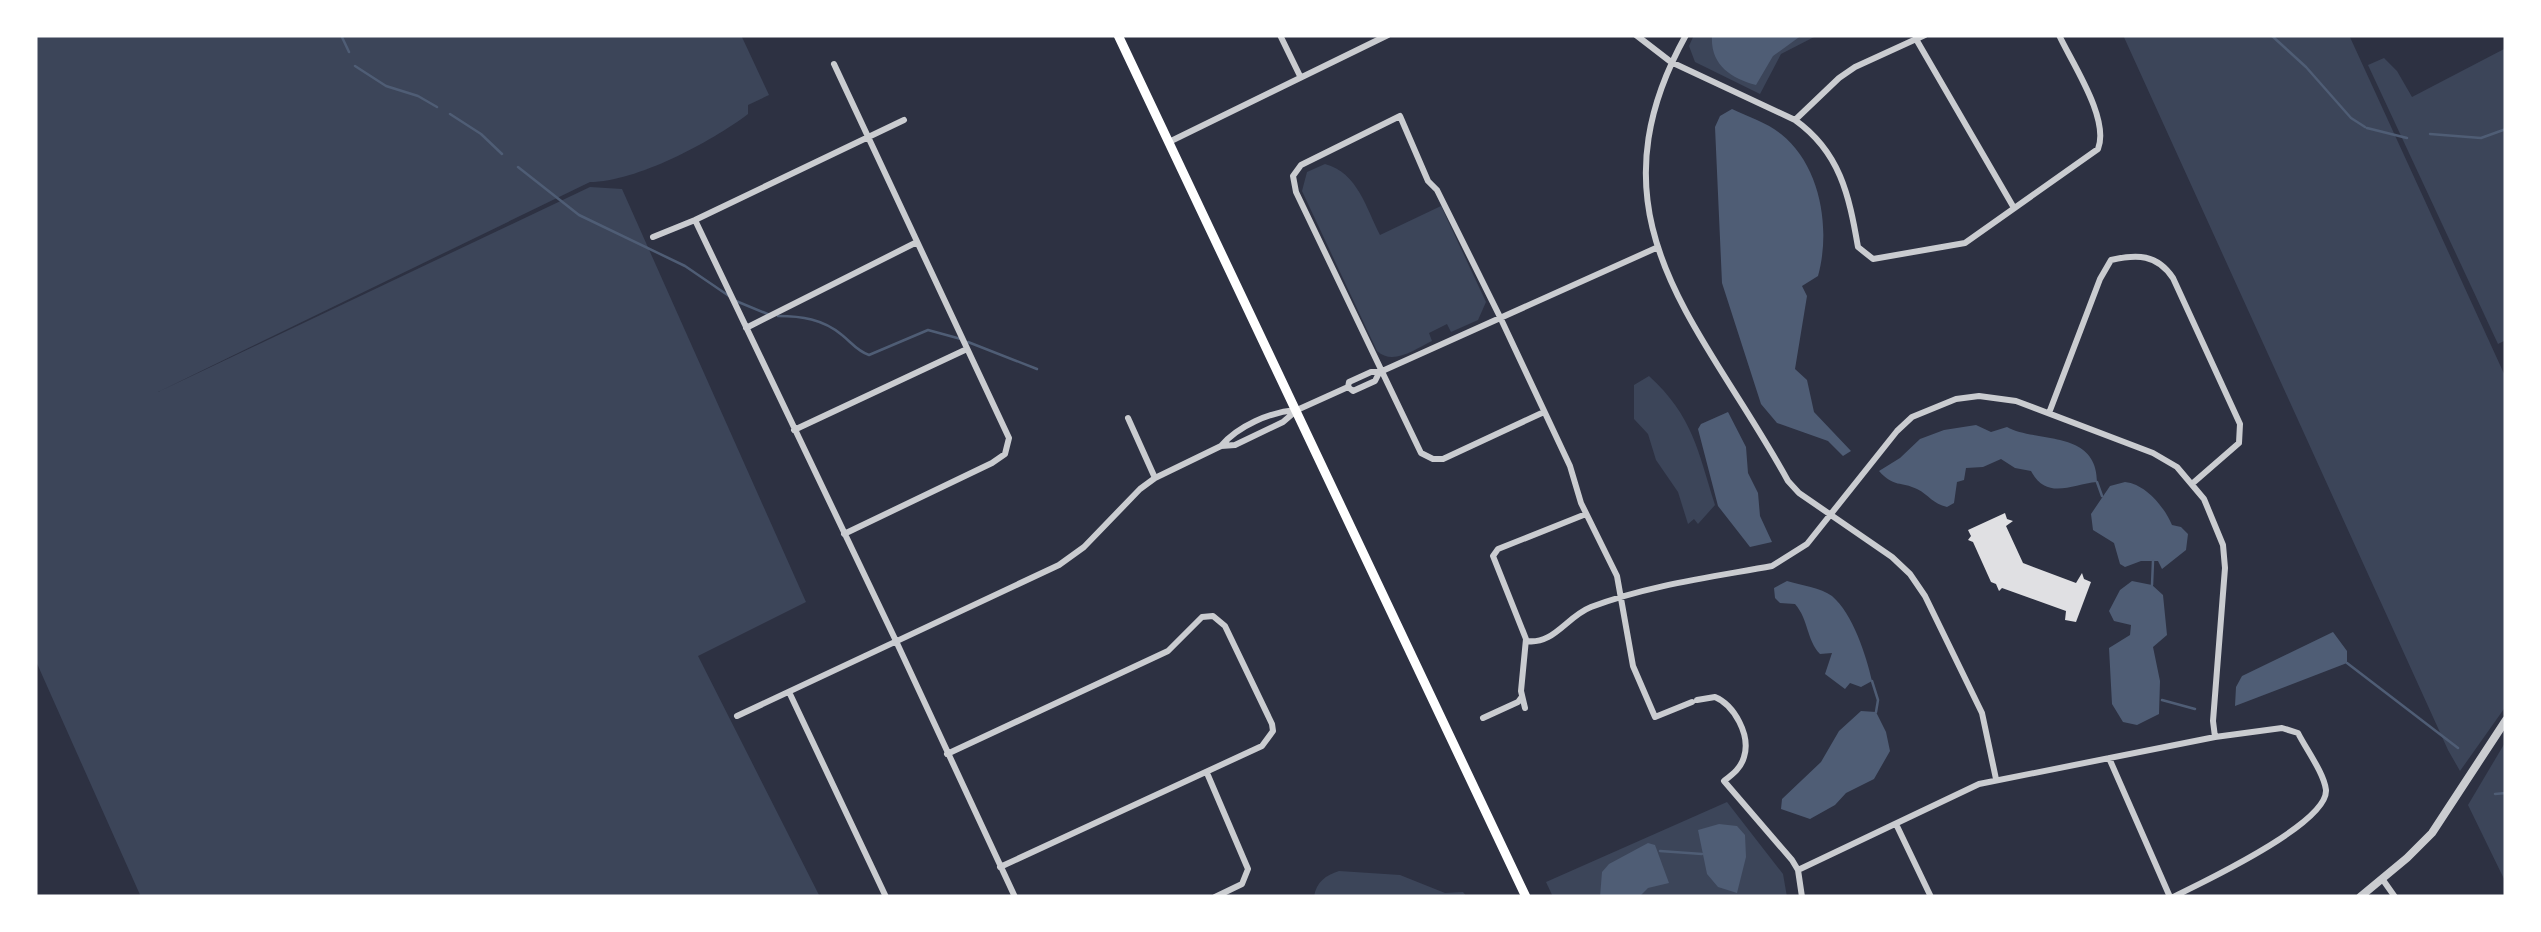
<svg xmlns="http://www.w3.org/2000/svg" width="2541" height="932" font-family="'Golos Text',sans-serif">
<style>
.green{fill:#3c4559}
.water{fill:#4f5d75}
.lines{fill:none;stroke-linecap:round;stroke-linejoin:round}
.stream{stroke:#4f5d75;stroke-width:2.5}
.building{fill:#e0e0e3}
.minor{stroke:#caccd0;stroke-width:6}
.tertiary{stroke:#caccd0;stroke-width:8}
.secondary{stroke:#fff;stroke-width:9}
</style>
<rect width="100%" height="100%" fill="#2d3142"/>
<path class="green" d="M 35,35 L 741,35 L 769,95 L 748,105 L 748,114 C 711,142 636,182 590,182 L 158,392 L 590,187 L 622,189 L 806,602 L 698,656 L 820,897 L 141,897 L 35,659 Z
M 1694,35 L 1818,35 L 1781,54 L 1760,94 L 1695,62 L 1689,46 Z
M 2123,35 L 2349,35 L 2506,378 L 2506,706 L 2460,771 L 2448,750 Z
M 2506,48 L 2506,340 L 2498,344 L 2368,65 L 2384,58 L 2397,71 L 2412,97 Z
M 1325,164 C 1358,173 1366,208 1380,235 L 1441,206 L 1486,302 L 1478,320 L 1451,332 L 1447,324 L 1429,333 L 1432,341 C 1415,349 1393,366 1377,351 L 1302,191 L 1307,172 Z
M 1649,376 C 1693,416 1698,451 1715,505 L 1698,524 L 1694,519 L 1688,524 L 1678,492 L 1656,460 L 1648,434 L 1634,419 L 1634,385 Z
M 2506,741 L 2506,883 L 2468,805 Z
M 1727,802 L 1783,874 L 1787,897 L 1553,897 L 1546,882 Z
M 1339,871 L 1400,875 L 1445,893 L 1463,892 L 1467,897 L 1314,897 C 1316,882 1326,875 1339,871 Z"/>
<path class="water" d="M 1712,35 L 1802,35 L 1773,56 L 1756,85 C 1730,78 1710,64 1712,35 Z
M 1732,109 C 1748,117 1768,123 1781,134 C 1821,166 1831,229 1818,276 L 1802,286 L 1807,296 L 1795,369 L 1807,380 L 1814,412 L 1851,451 L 1843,456 L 1828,441 L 1777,423 L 1761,404 L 1722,283 L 1715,127 L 1720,116 Z
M 1728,412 L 1746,447 L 1748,473 L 1758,493 L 1760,516 L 1772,542 L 1750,547 L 1718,506 L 1698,429 L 1701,424 Z
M 1976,425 L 1991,432 L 2007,427 C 2035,443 2097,429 2097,482 C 2072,484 2047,501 2031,471 L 2015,468 L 2001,459 L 1983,467 L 1966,468 L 1964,480 L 1957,482 L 1954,503 L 1947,507 C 1933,504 1929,495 1917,489 C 1901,481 1894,488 1879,471 L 1900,458 L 1920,439 L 1944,430 Z
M 2125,482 C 2146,484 2165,508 2172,525 L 2181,527 L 2188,534 L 2186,550 L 2162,569 L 2158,561 L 2141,561 L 2125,567 L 2120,564 L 2114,543 L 2093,530 L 2091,514 L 2110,486 Z
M 1787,581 C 1801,585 1821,588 1832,596 C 1853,614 1866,655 1872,681 L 1861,687 L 1850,683 L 1845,689 L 1825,674 L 1832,653 L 1820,654 C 1806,639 1809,620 1795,604 L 1780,603 L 1775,598 L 1774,588 Z
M 2132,581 L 2152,585 L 2163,595 L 2167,635 L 2153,647 L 2160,681 L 2159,714 L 2137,725 L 2123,722 L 2112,704 L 2109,648 L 2130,635 L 2131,625 L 2114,621 L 2109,611 L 2120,590 Z
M 2333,632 L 2347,651 L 2347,663 L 2235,706 L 2236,687 L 2242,676 Z
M 1861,711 L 1876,712 L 1886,732 L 1890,751 L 1874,779 L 1846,793 L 1835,805 L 1810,819 L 1781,809 L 1782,799 L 1821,762 L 1839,731 Z
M 1719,824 L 1737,826 L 1745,835 L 1746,857 L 1737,893 L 1718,887 L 1707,874 L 1698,830 Z
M 1648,843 L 1655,845 L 1669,883 L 1648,888 L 1639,897 L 1600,897 L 1602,872 L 1609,864 Z"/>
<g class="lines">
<path class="stream" d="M 341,35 L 349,52
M 2271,35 L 2306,67 L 2351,118 L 2365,127
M 355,66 L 386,86 L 418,96 L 437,107
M 450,114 L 481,134 L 502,154
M 2367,128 L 2407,138
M 2430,134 L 2481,138 L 2506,129
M 518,167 L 579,215 L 685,266 L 729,296
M 736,301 L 770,315
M 778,316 C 801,316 823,319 842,335 C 852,343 857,351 869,355 L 928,330 L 961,339
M 968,342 L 1037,369
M 2097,482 L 2102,496
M 2152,585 L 2153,561
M 2347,663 L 2458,748
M 1872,681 L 1878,700 L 1876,712
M 2162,700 L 2195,709
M 2495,794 L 2506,793
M 1660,851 L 1702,854"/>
</g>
<path class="building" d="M 2005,513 L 2007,519 L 2013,521 L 2006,526 L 2023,563 L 2076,583 L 2082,573 L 2084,579 L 2091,582 L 2076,622 L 2065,620 L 2066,611 L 2002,588 L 1999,591 L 1996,584 L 1991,582 L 1973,542 L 1968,540 L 1971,536 L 1968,530 Z"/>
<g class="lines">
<path class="minor" d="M 1280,35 L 1300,76
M 1636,35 L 1671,62 L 1795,120 C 1840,152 1849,195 1858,247 L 1873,259 L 1965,243 L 2098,149 C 2110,119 2072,63 2059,35
M 1686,35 C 1582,222 1703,325 1788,481 L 1799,493 L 1892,557 L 1910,574 L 1925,596 L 1982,713 L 1996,779
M 1916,39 L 2014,208
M 834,64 L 1009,438 L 1005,454 L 992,463 L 844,534
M 1795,120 L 1839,78 L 1855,67 L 1925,35
M 1169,142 L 1388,35
M 695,220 L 896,641 L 1015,897
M 653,237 L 695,220 L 904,120
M 746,328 L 917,242
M 1348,387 L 1353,391 L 1375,381 L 1379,373
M 1544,412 L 1443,459 L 1433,459 L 1421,453 L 1296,192 L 1293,176 L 1301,165 L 1400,116 L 1428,181 L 1437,190 L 1500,317 L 1570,466 L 1581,503 L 1617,576 L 1633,666 L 1655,717 L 1692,702
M 2049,413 L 2100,279 L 2111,260 C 2137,254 2157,254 2173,278 L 2240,424 L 2239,443 L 2193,483
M 1128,418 L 1155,478
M 794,430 L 967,349
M 1221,446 C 1238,426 1270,412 1296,410
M 1526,641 C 1554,645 1566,617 1591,607 C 1649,585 1712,577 1772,566 L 1807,544 L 1897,431 L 1912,417 L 1956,399 L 1979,396 L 2016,401 L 2153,453 L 2177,467 L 2204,499 L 2223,545 L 2225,568 L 2213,721 L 2215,737
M 790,694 L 886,897
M 1697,700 L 1715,697 C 1734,705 1751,735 1744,757 C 1741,768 1733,774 1724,781 L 1792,860 L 1798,870 L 1802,897
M 1525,708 L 1521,691 L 1526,639 L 1493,556 L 1498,549 L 1586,514
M 737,716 L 1059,565 L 1084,547 L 1140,489 L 1155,478 L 1221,446 L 1235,445 L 1283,422 L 1297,410 L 1348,387 L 1349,382 L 1371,372 L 1380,372 L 1656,248
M 1483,718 L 1518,702 L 1521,698
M 947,754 L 1168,651 L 1202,617 L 1213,616 L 1225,626 L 1272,724 L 1273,731 L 1262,746 L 1000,867
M 2109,758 L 2170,897
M 1207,773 L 1248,869 L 1242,884 L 1215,897
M 1896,824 L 1931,897
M 1798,870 L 1979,784 L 2215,737 L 2282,728 L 2298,733 C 2306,749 2324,773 2326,790 C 2328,824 2201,883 2173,897
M 2383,880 L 2395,897"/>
<path class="tertiary" d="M 2360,897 L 2407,858 L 2432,833 L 2506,720"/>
<path class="secondary" d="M 1118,35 L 1526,897"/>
</g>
<rect width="2541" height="932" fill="none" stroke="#ffffff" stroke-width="75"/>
</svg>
